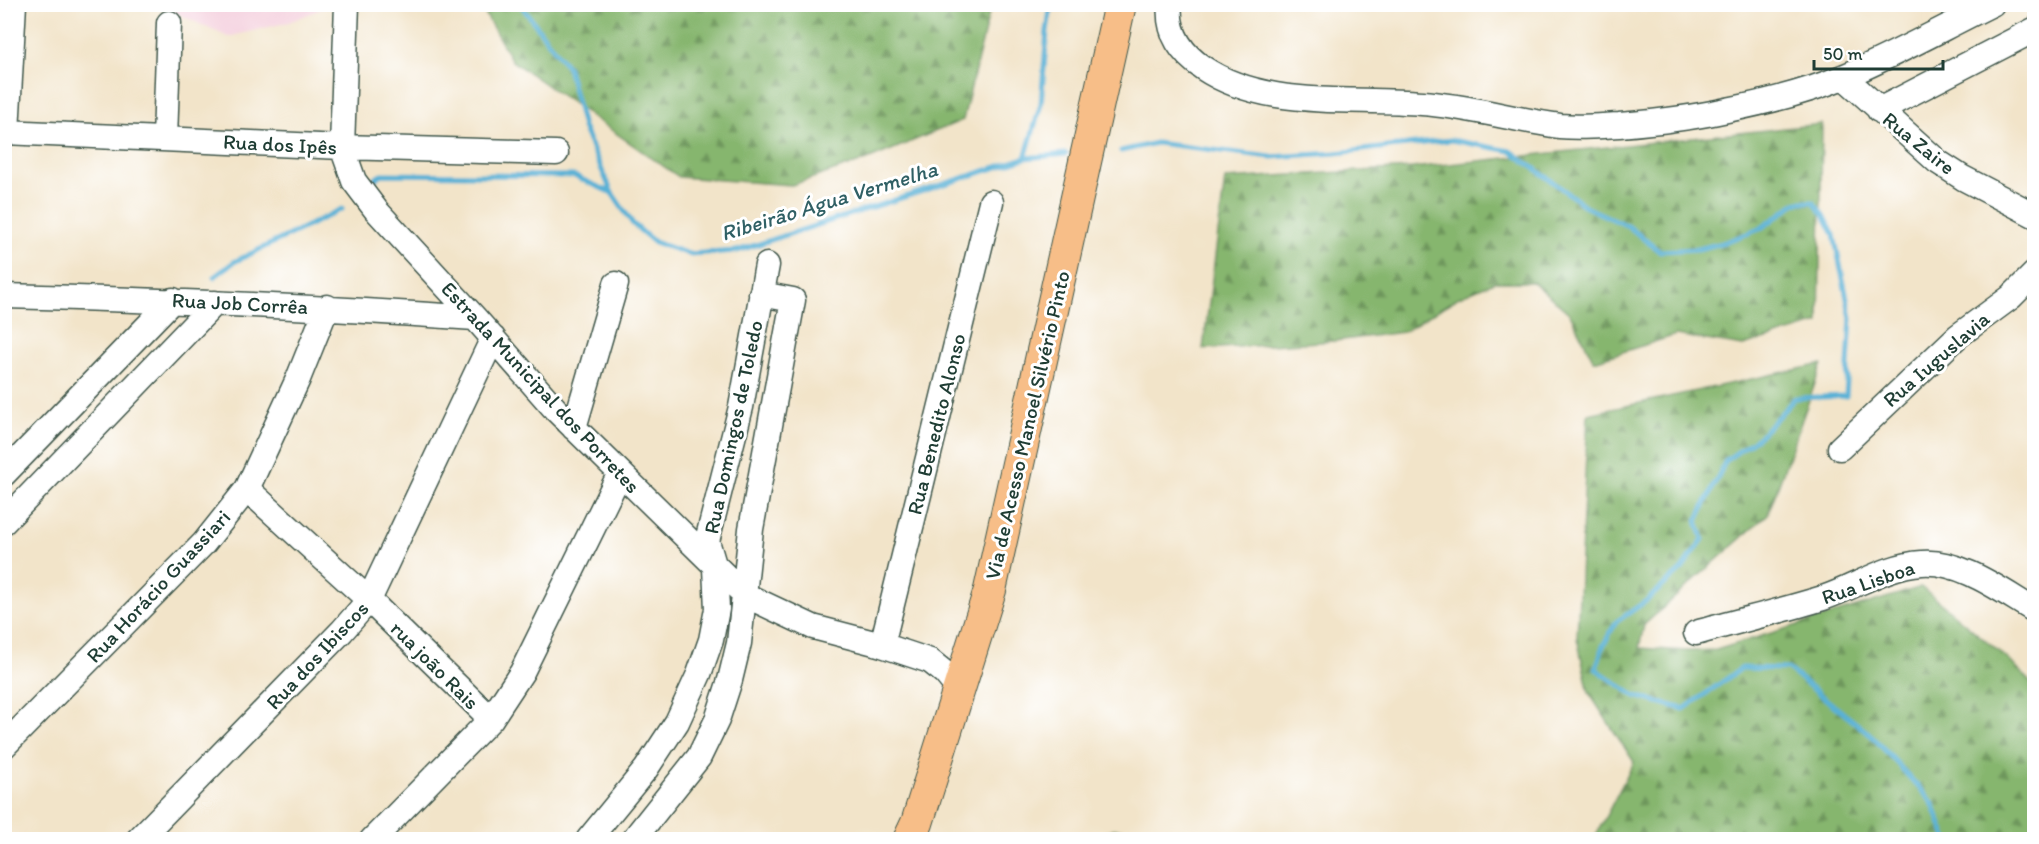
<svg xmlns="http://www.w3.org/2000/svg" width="2039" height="844" font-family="Itim,sans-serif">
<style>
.built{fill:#f4cfdd}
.forest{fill:url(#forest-firs);stroke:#527a51;stroke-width:1.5}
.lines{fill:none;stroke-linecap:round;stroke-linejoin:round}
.stream{stroke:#59b1d6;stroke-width:5}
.minor-casing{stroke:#3f564a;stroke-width:27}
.major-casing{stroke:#3f564a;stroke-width:34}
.minor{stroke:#fff;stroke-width:24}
.major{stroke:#f7be88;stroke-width:32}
.labels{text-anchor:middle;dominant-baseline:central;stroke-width:6;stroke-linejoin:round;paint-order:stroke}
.street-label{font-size:21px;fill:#1f3d34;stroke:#fff}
.water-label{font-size:22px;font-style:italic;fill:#306065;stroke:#fff}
</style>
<defs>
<pattern id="forest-firs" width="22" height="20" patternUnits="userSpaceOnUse" patternTransform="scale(1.5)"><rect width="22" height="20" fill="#86b66e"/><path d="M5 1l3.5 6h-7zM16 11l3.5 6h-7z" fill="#6d955b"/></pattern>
</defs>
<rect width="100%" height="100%" fill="#fff"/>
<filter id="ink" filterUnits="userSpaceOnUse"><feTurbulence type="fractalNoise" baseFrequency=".0167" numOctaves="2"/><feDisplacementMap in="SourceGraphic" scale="12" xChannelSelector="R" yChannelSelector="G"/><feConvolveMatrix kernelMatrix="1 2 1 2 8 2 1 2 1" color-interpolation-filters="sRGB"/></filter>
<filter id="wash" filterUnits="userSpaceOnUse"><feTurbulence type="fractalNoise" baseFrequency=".008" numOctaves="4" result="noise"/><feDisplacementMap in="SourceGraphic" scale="24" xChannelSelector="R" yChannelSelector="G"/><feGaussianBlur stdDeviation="1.35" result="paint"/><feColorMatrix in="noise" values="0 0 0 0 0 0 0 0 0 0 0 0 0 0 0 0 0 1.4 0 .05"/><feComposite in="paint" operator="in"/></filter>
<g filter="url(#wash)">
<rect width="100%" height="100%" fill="#f2e4c9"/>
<path class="built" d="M 163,5 L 163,4 L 331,5 L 289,22 L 228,37 L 163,7 Z"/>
<path class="forest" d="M 480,5 L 991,5 L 963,120 L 872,158 L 792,185 L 679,177 L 512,61 Z
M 1822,124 L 1819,323 L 1743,346 L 1676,335 L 1594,361 L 1570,314 L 1533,282 L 1494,282 L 1459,297 L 1403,332 L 1335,341 L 1203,349 L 1225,179 L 1412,168 Z
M 1822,364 L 1768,514 L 1644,625 L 1639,648 L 1687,651 L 1716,650 L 1921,587 L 2008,659 L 2034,686 L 2034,839 L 1594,839 L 1634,762 L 1589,693 L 1577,638 L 1588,414 Z
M 1113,829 L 1261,839 L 1096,839 Z"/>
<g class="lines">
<path class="stream" d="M 520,4 L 568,68 L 583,127 L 612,193
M 1121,151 L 1156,143 L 1271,157 L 1336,153 L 1451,140 L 1511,151 L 1588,208 L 1628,226 L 1659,251 L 1698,249 L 1722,243 L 1760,229 L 1797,202 L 1813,202 L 1824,215 L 1834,235 L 1851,318 L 1846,396 L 1795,398 L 1759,437 L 1726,460 L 1697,521 L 1703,539 L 1682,569 L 1646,601 L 1616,622 L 1603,646 L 1596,669 L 1635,696 L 1684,709 L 1742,668 L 1788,669 L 1872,736 L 1932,802 L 1947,840
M 1025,158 L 1041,104 L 1047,31 L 1051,4
M 375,179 L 382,174 L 574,176 L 612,193 L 633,224 L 654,242 L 689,254 L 737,251 L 1025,158 L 1066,154
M 214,277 L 234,262 L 342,209"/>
</g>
</g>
<g filter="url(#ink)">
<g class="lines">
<g class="minor-casing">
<path id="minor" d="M 347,4 L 342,147 L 354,181 L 376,210 L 475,318 L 556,410 L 745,595 L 813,627 L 882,645 L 930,661 L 945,673 L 959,690
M 1170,4 C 1164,62 1230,87 1276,95 C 1324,103 1374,99 1422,103 C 1469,106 1514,120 1560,126 C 1580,128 1599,126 1619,125 C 1656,122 1691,118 1727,110 C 1767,102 1808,92 1845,76 C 1895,55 1943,28 1992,4
M 1844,77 L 1938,162 L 1963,178 L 2034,215
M 1879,110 L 2034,30
M 4,132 L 342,147 L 556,153
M 7,132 L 14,4
M 165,139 L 169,23
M 4,296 C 162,300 318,307 475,318
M 574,428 L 616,284
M 1840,448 L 1958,336 L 2011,297 L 2034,274
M 4,474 L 173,300
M 247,489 L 369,600 L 491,719
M 4,522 L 215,303
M 1696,633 C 1738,621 1781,611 1823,598 C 1856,587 1887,565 1922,563 C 1961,560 2003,592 2034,610
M 882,645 L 991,202
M 4,746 L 204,543 L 247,489 L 298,379 L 327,307
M 138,840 L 342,631 L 369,600 L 493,338
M 372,840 L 491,719 L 522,672 L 620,473
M 588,840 L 646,769 L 677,722 L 699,674 L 711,640 L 717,609 L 715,568 L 707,541 L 741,407 L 767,265
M 633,840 L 699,757 L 717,720 L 730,680 L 739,643 L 751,529 L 793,300 L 761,294"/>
</g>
<g class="major-casing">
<path id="major" d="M 909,840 L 917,823 L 990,590 L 1120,4"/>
</g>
<use href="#minor" class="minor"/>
<use href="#major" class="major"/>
</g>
</g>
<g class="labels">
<g class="street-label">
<text transform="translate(1919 143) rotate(39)">Rua Zaire</text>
<text transform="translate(280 144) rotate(3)">Rua dos Ipês</text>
<text transform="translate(240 303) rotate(3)">Rua Job Corrêa</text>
<text transform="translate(1936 359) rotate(-41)">Rua Iuguslavia</text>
<text transform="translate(541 387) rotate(47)">Estrada Municipal dos Porretes</text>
<text transform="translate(936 424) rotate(-76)">Rua Benedito Alonso</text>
<text transform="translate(1027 425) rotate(-77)">Via de Acesso Manoel Silvério Pinto</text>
<text transform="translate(733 427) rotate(-78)">Rua Domingos de Toledo</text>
<text transform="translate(1868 582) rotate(-19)">Rua Lisboa</text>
<text transform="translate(158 586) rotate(-47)">Rua Horácio Guassiari</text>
<text transform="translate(317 655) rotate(-47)">Rua dos Ibiscos</text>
<text transform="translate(435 665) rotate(45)">rua joão Rais</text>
</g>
<g class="water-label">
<text transform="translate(829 201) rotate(-17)">Ribeirão Água Vermelha</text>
</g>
</g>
<rect width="2039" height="844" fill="none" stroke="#fff" stroke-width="24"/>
<path d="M1814 60v9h129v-9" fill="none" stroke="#1f3d34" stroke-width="3"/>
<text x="1823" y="60" font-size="18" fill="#1f3d34" stroke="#ffffff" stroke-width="4.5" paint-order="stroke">50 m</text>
</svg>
